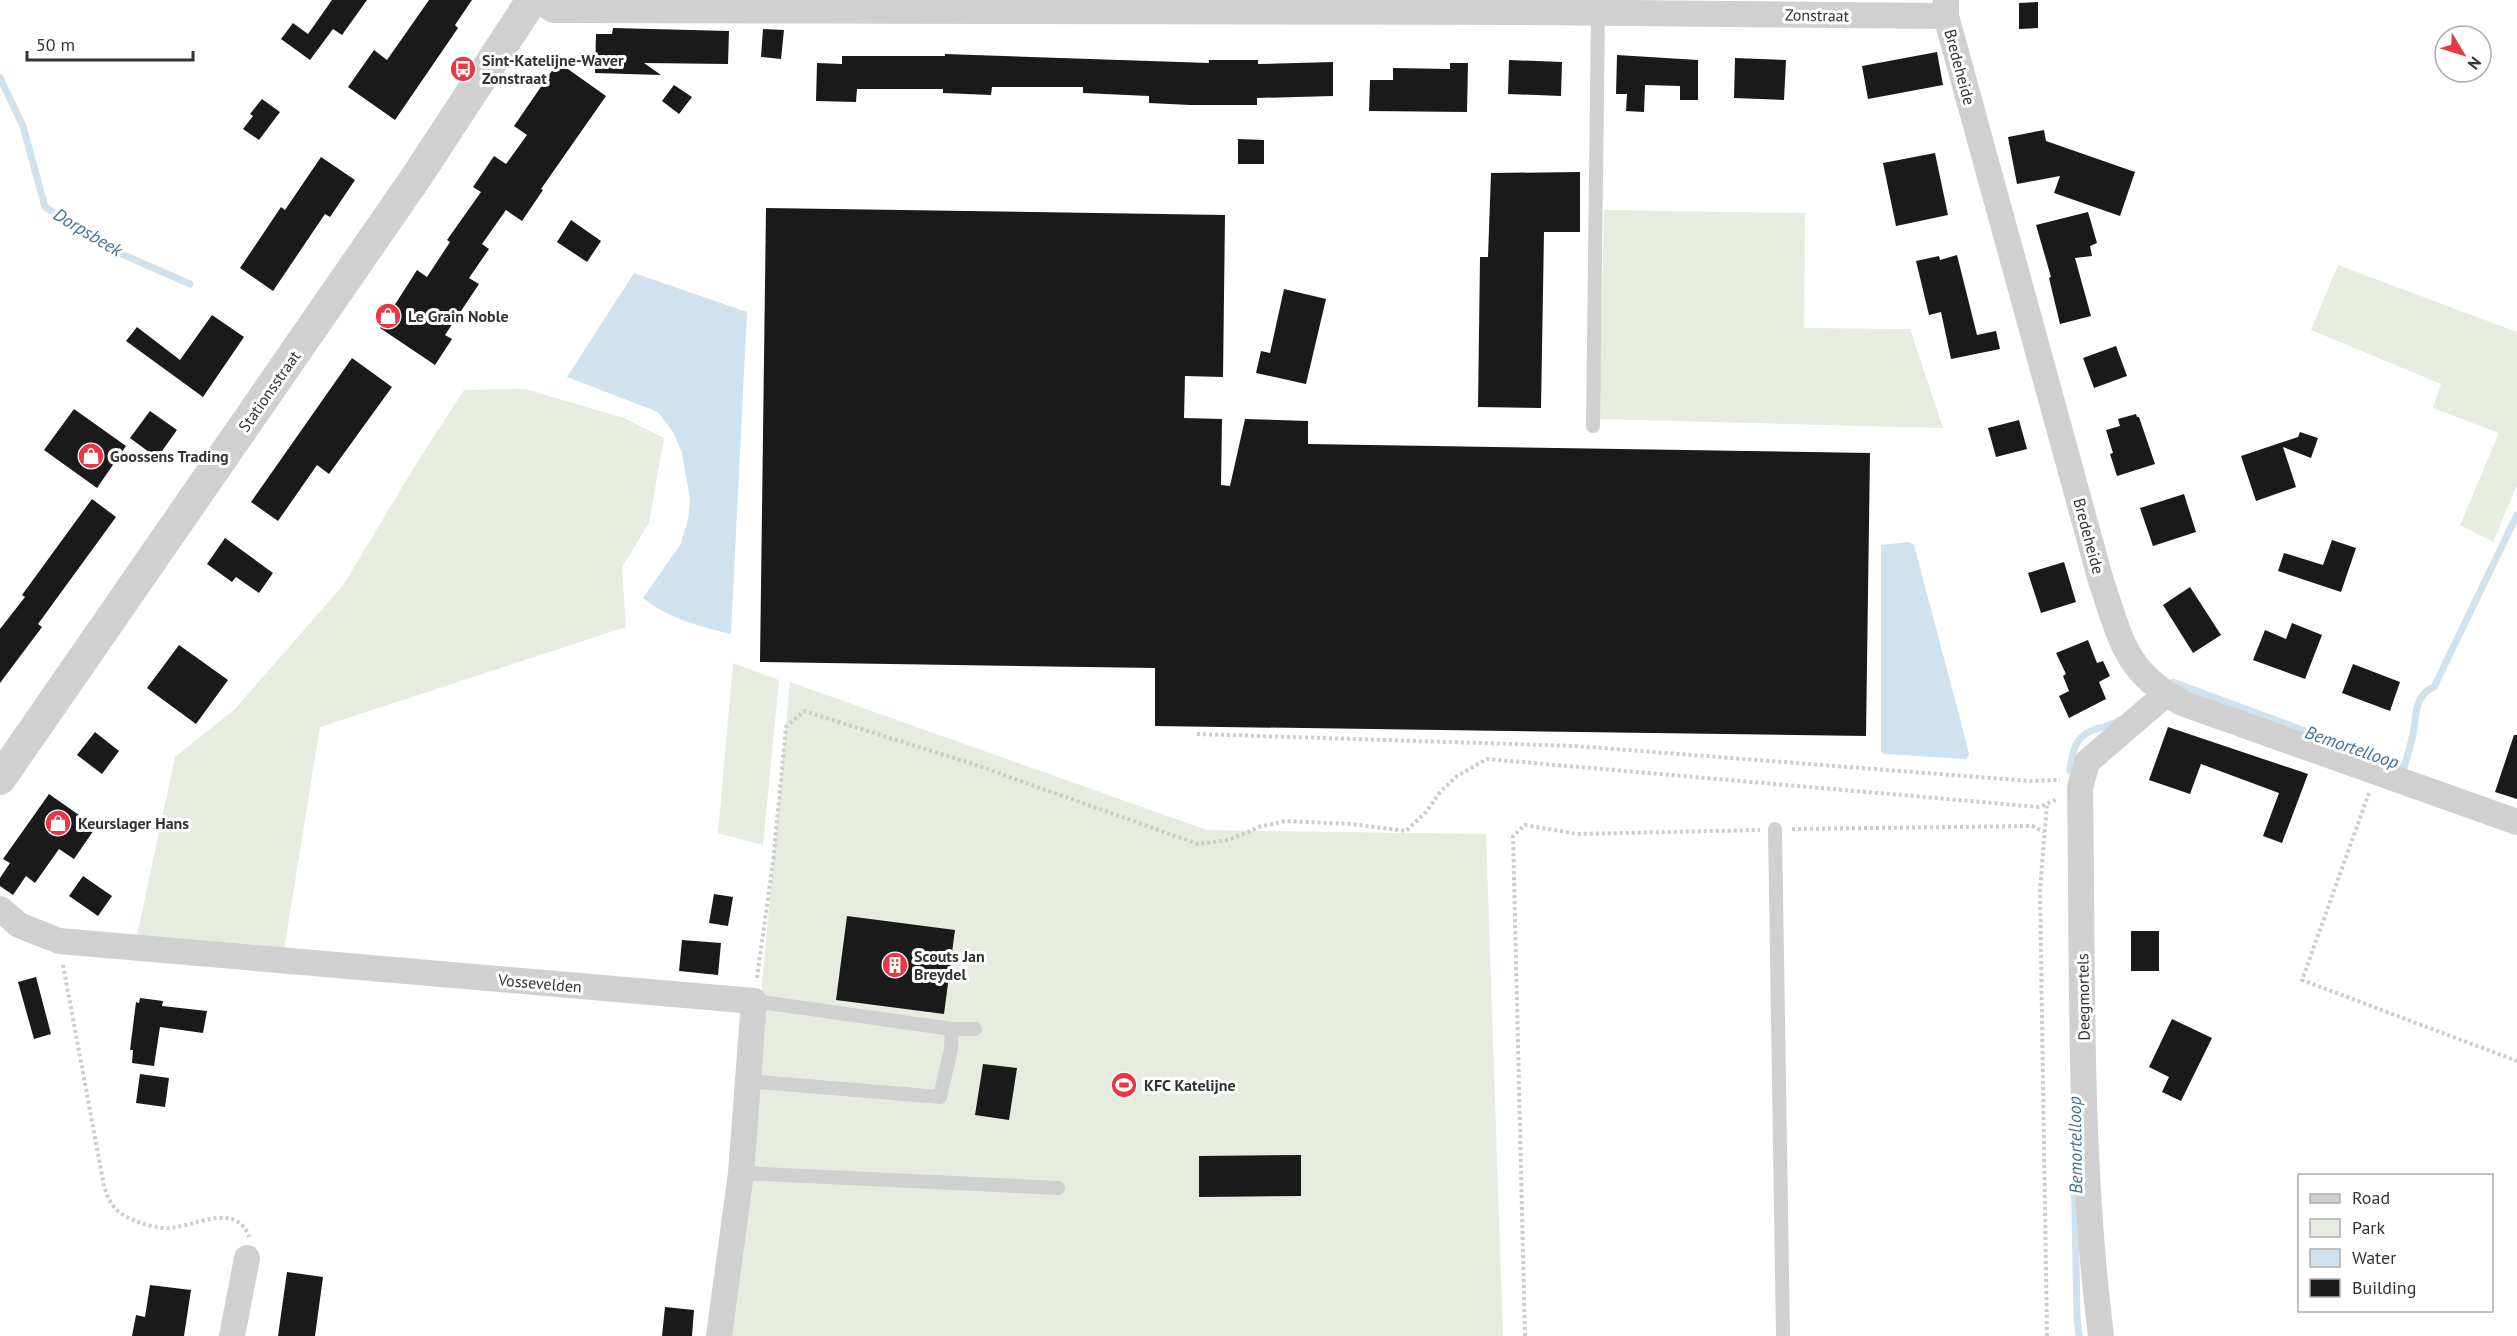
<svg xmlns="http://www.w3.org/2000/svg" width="2517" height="1336" font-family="'PT Sans',sans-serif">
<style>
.green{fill:#e6ecdf}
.water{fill:#cfe2ee}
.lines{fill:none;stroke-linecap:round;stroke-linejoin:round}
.stream{stroke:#cfe2ee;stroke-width:7}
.building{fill:#1a1a1a}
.path{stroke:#cdcdcd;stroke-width:4;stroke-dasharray:3 3;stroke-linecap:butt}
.service{stroke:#d0d0d0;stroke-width:14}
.minor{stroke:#d0d0d0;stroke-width:26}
.tertiary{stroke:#d0d0d0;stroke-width:32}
.labels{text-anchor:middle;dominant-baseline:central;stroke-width:6;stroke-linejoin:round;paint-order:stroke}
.street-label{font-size:16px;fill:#333;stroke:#fff}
.poi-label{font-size:16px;font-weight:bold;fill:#333;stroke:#fff;text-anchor:start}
.water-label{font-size:18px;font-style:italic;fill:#3f7597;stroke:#fff}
</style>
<rect width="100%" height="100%" fill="#fff"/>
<path class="green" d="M 1604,210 L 1805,213 L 1804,328 L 1910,329 L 1943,428 L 1599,419 Z
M 2338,265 L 2517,332 L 2517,485 L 2493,542 L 2460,525 L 2499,433 L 2433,408 L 2441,384 L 2311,330 Z
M 525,389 L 624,418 L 664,438 L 649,523 L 622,567 L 626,627 L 320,727 L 283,956 L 136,940 L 175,757 L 235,709 L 344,584 L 418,461 L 464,390 Z
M 733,663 L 779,680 L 763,845 L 718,833 Z
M 790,682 L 1207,830 L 1486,834 L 1503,1336 L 729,1336 Z"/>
<path class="water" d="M 634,273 L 747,312 L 731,634 C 701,627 667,618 643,598 L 680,545 L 688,520 L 690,499 L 682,453 L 673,432 L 658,412 L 567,377 Z
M 1909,542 L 1914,545 L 1968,749 L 1969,755 L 1966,759 L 1884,754 L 1881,752 L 1881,545 Z"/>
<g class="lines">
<path class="stream" d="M 0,78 L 23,126 L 45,207 L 117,252 L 190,284
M 2173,682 L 2404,768 C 2407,756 2411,745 2413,734 C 2417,716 2413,696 2434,687 L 2517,515
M 2070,771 C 2072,752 2075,735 2096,729 C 2104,727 2112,725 2119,720
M 2074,1159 L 2077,1317 L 2079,1336"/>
</g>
<path class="building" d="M 332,0 L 367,0 L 342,35 L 333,29 L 310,60 L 281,39 L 293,23 L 308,34 Z
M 429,0 L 472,0 L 455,25 L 458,28 L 395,120 L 348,87 L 374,50 L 387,60 Z
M 2038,2 L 2038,28 L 2019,29 L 2019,3 Z
M 613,28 L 729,31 L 728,64 L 644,63 L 661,75 L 595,73 L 596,34 L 612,34 Z
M 763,29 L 784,30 L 781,59 L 761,57 Z
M 1937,52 L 1943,85 L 1868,99 L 1862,66 Z
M 945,54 L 1209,63 L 1209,60 L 1258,60 L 1258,64 L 1333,62 L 1333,96 L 1257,98 L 1257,105 L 1190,105 L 1149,103 L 1149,96 L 1083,93 L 1083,87 L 992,87 L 991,95 L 943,93 L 943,89 L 857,89 L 856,102 L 816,101 L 817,63 L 842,64 L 842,56 L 945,56 Z
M 1617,55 L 1698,60 L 1698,100 L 1680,100 L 1680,86 L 1645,85 L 1644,112 L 1626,111 L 1627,94 L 1616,94 Z
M 1735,58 L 1786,60 L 1784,100 L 1734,98 Z
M 1509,60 L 1562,62 L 1561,96 L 1508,94 Z
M 558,62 L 606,96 L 541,189 L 543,190 L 522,221 L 506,210 L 482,244 L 489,249 L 469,278 L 479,284 L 445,335 L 452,339 L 435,365 L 380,328 L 417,270 L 427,277 L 450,242 L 447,240 L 481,192 L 473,187 L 494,156 L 506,164 L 527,135 L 514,126 Z
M 1450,63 L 1468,63 L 1467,112 L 1369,111 L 1370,80 L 1393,80 L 1393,68 L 1450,69 Z
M 674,85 L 692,97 L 679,114 L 662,101 Z
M 262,99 L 280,112 L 259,140 L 243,129 L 253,116 L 250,114 Z
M 2044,130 L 2046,141 L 2135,172 L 2120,216 L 2054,193 L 2060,176 L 2017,184 L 2008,137 Z
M 1238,139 L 1264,140 L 1264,164 L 1238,164 Z
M 1935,153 L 1948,215 L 1896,226 L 1883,163 Z
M 321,157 L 355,180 L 330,217 L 325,214 L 273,291 L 240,268 L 281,207 L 285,210 Z
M 1580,172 L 1580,232 L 1544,232 L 1541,408 L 1478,407 L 1480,257 L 1488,257 L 1491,173 Z
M 766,208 L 1225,215 L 1223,377 L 1185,376 L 1184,418 L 1222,419 L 1221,485 L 1230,486 L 1245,419 L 1308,421 L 1308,444 L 1870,453 L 1866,736 L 1155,726 L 1155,668 L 760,662 Z
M 2088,212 L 2097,243 L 2090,246 L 2092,256 L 2075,258 L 2091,316 L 2060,324 L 2049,278 L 2051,277 L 2036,225 Z
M 571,220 L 601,241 L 587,262 L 557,242 Z
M 1957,255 L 1977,335 L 1996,331 L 2000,349 L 1951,359 L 1941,312 L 1929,315 L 1916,261 L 1939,256 L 1940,260 Z
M 1284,289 L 1326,299 L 1306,384 L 1256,373 L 1261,351 L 1270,353 Z
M 212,315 L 244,337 L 203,397 L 126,341 L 137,327 L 180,360 Z
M 2116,346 L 2127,376 L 2094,388 L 2083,358 Z
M 352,358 L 392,387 L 329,474 L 317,465 L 278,521 L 251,502 Z
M 74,409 L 126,446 L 97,488 L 44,450 Z
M 150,411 L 177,430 L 157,458 L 130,438 Z
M 2136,414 L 2137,417 L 2139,417 L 2155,464 L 2117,476 L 2110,454 L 2113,453 L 2106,430 L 2120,426 L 2118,419 Z
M 2019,420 L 2027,449 L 1996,457 L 1988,428 Z
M 2300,432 L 2318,438 L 2311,458 L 2283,447 L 2296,487 L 2256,501 L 2241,456 L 2298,437 Z
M 2184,494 L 2196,532 L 2153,546 L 2140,508 Z
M 92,499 L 116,517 L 38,624 L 42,627 L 0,683 L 0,629 L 25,597 L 22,595 Z
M 225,538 L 273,573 L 259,593 L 236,577 L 232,582 L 207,564 Z
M 2332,540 L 2356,548 L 2341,592 L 2278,571 L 2284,553 L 2323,565 Z
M 2064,562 L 2076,602 L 2041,613 L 2028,573 Z
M 2190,587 L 2221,635 L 2193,653 L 2163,605 Z
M 2292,623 L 2322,635 L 2305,679 L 2253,660 L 2265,630 L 2286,639 Z
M 2088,640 L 2097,663 L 2103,661 L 2110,676 L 2099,682 L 2106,699 L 2069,718 L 2059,696 L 2069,691 L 2063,676 L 2066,674 L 2056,653 Z
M 179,645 L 228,680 L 196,724 L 147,688 Z
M 2353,664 L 2400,682 L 2390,711 L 2342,693 Z
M 2168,727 L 2308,774 L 2282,843 L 2263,836 L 2279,793 L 2201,764 L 2190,794 L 2149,780 Z
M 95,732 L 119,751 L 102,774 L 77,755 Z
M 2514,735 L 2517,735 L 2517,799 L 2495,792 Z
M 49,794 L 96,827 L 74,859 L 59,849 L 35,883 L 26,876 L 13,895 L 0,886 L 0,878 L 10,863 L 3,859 Z
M 83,876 L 112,896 L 98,916 L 69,896 Z
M 714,894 L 733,897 L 728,926 L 709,923 Z
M 847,916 L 955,930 L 944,1014 L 836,1000 Z
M 2131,931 L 2159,931 L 2159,971 L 2131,971 Z
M 682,940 L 721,943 L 718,975 L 679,971 Z
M 36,977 L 51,1034 L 34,1039 L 18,982 Z
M 140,998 L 163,1001 L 162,1006 L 207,1011 L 203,1033 L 160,1027 L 154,1066 L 132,1063 L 133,1050 L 130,1050 L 136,1002 L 139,1003 Z
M 2172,1019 L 2212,1038 L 2181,1101 L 2162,1092 L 2169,1077 L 2149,1067 Z
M 983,1064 L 1017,1068 L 1009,1120 L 975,1115 Z
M 140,1074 L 169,1078 L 165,1107 L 136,1103 Z
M 1301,1155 L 1301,1196 L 1199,1197 L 1199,1156 Z
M 287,1272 L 323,1277 L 315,1336 L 278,1336 Z
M 150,1285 L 191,1290 L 184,1336 L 132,1336 L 136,1315 L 145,1317 Z
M 665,1307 L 694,1310 L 692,1336 L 662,1336 Z"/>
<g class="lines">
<path class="path" d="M 1197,734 L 1575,746 L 2030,781 L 2060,780
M 2369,793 L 2302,980 L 2517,1061
M 1792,829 L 2032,826 L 2044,832
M 63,965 L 104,1186 C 106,1192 108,1199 112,1204 C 117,1213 128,1218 138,1222 C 148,1225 160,1229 171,1228 C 197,1225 237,1202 249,1237
M 757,978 L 773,862 L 786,727 L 804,711 L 973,764 L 1198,844 L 1229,840 L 1259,827 L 1285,821 L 1351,824 L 1406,831 L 1426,812 L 1441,791 L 1457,776 L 1487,759 L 2039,807 L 2058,799
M 1525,1336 L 1513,836 L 1525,825 L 1577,834 L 1760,830
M 2047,1336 L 2040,890 L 2047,804"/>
<path class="service" d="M 1593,426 L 1598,12
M 1775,829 L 1783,1336
M 952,1029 L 975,1029
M 747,1081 L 940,1097 L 951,1049 L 952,1029 L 754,1001
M 741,1173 L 1058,1188"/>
<path class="minor" d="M 539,0 L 553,10 L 1526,12 L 1946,16
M 1946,0 L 1946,16 L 2101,581 C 2121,639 2124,671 2182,703 L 2517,822
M 0,909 L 19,925 L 59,941 L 754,1001 L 741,1173 L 719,1336
M 232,1336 L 247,1258
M 2101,1336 C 2078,1155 2083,971 2080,788 L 2087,762 L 2166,694"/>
<path class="tertiary" d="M 0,779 L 417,176 L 532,0"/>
</g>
<defs>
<g id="bus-disc" transform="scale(1.35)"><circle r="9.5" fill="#e63946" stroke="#fff"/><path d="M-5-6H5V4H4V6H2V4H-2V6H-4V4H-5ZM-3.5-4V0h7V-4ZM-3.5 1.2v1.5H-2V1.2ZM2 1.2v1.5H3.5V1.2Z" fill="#fff"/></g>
<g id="shop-disc" transform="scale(1.35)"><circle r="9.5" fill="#e63946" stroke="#fff"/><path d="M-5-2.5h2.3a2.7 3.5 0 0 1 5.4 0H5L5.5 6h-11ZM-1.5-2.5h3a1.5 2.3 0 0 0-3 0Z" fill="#fff"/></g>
<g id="building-disc" transform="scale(1.35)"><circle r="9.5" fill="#e63946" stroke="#fff"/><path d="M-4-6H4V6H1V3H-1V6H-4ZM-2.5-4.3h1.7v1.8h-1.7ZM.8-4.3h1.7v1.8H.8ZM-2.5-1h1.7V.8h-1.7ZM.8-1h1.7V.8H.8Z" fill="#fff"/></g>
<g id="stadium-disc" transform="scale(1.35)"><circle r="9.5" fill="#e63946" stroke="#fff"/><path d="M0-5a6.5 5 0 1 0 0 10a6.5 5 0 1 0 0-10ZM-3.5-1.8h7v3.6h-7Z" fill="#fff"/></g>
</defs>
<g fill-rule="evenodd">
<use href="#bus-disc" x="463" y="69"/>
<use href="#shop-disc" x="388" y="316"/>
<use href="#shop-disc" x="91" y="456"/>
<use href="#shop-disc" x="58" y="823"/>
<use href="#building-disc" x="895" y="965"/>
<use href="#stadium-disc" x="1124" y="1085"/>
</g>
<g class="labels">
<g class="street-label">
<text transform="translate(1817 15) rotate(1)">Zonstraat</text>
<text transform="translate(1960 67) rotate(75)">Bredeheide</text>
<text transform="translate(269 391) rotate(-55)">Stationsstraat</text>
<text transform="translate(2089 536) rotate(75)">Bredeheide</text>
<text transform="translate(540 983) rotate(5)">Vossevelden</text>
<text transform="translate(2083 997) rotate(-91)">Deegmortels</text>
</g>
<g class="poi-label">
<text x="482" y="60">Sint-Katelijne-Waver<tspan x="482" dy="18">Zonstraat</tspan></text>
<text x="408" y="316">Le Grain Noble</text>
<text x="110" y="456">Goossens Trading</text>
<text x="78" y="823">Keurslager Hans</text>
<text x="914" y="956">Scouts Jan<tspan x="914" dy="18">Breydel</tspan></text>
<text x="1144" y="1085">KFC Katelijne</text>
</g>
<g class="water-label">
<text transform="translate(88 232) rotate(31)">Dorpsbeek</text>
<text transform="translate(2352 747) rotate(19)">Bemortelloop</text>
<text transform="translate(2075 1145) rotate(-91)">Bemortelloop</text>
</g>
</g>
<rect x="2298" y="1174" width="195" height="138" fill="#ffffff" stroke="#adadad" stroke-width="1.5"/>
<rect x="2310" y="1194" width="30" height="9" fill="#d0d0d0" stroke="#adadad" stroke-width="1.5"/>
<text x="2352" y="1204" font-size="18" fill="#333333">Road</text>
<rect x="2310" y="1219" width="30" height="18" fill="#e6ecdf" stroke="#adadad" stroke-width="1.5"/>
<text x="2352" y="1234" font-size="18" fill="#333333">Park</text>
<rect x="2310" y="1249" width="30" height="18" fill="#cfe2ee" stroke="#adadad" stroke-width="1.5"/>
<text x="2352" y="1264" font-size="18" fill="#333333">Water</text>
<rect x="2310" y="1279" width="30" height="18" fill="#1a1a1a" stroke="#adadad" stroke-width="1.5"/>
<text x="2352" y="1294" font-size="18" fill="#333333">Building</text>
<g transform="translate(2463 54) rotate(128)"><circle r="28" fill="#ffffff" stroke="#adadad" stroke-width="1.5"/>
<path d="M0-4.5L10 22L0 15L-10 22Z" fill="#e63946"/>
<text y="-9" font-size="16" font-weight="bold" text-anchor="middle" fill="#333333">N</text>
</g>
<path d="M27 51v9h166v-9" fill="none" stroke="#333333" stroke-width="3"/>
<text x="36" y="51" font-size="18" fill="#333333" stroke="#ffffff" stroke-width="4.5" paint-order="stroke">50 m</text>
</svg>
